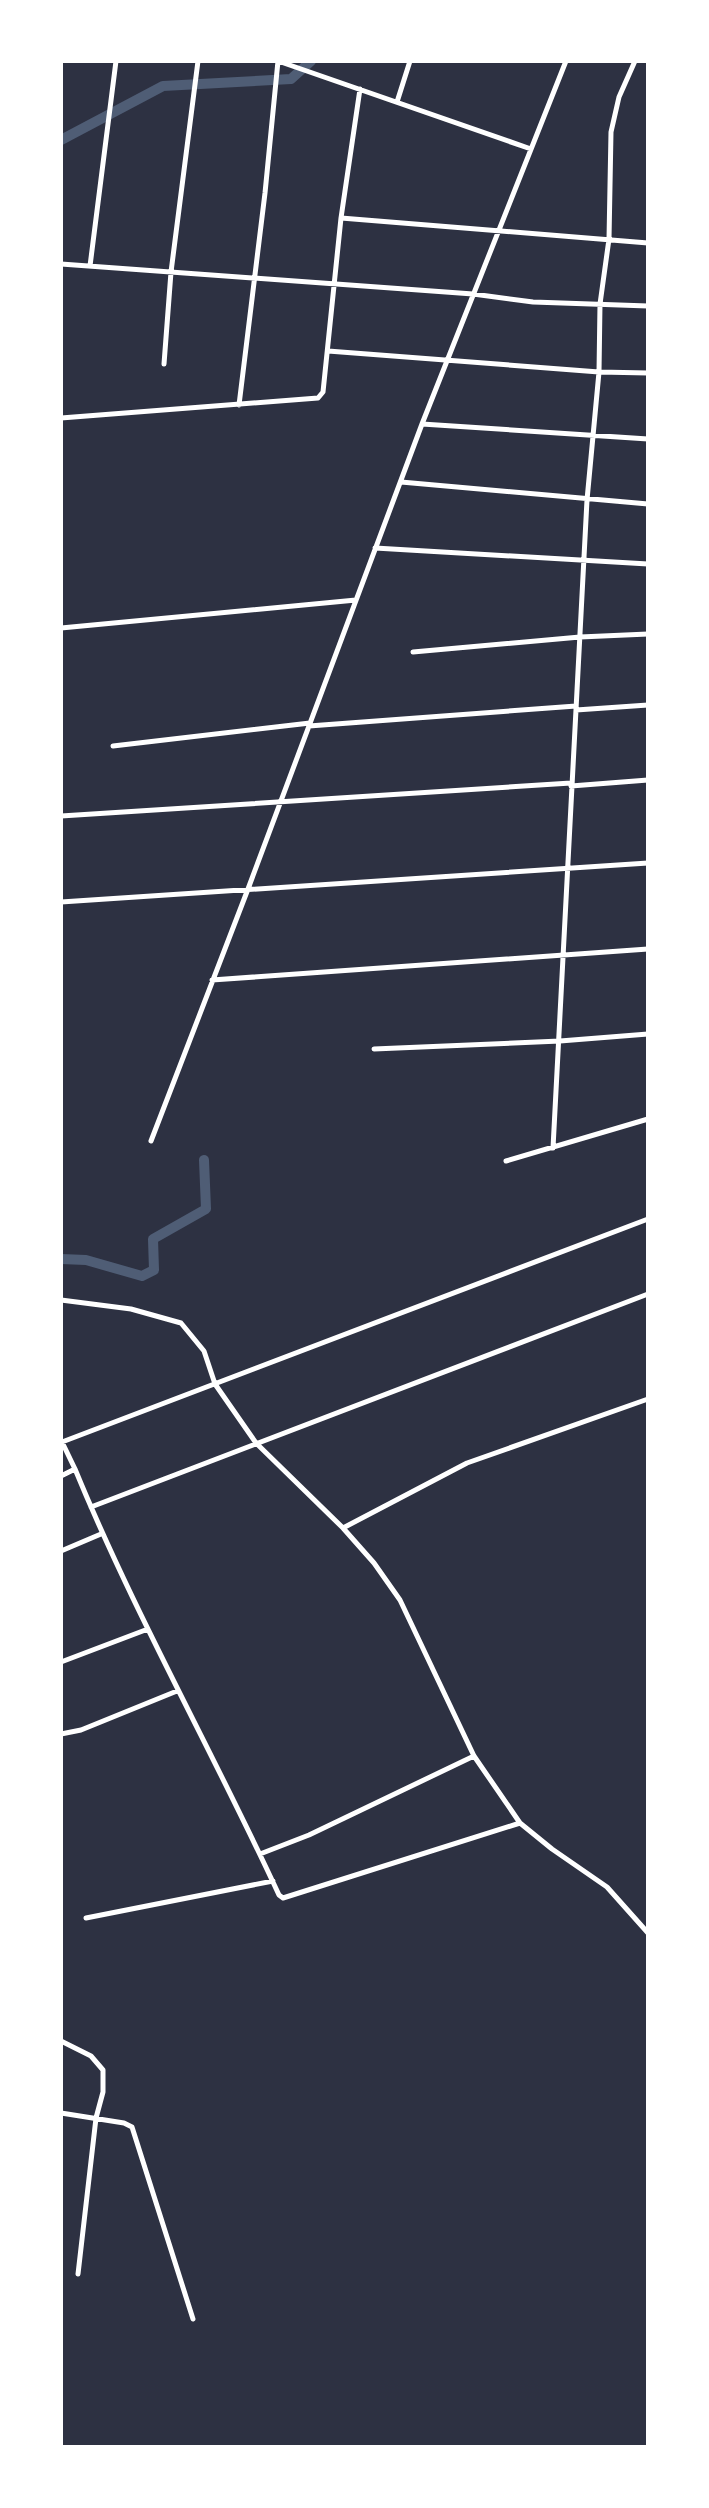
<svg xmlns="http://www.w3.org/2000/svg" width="709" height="2508" font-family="Figtree,sans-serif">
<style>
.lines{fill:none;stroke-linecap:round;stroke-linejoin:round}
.canal{stroke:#4f5d75;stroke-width:10}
.minor{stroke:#fff;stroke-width:5}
</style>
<rect width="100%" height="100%" fill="#2d3142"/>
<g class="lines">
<path class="canal" d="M 61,140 L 163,86 L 291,79 L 311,61
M 61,1259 L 86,1260 L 142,1276 L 154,1270 L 153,1239 L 206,1209 L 204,1160"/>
<path class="minor" d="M 278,61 L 531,149
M 397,102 L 410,61
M 341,218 L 648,243
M 61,264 L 473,294 L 533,302 L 648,306
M 90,266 L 116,61
M 328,351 L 599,372 L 648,373
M 164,364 L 171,272 L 198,61
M 239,405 L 265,193 L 278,61
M 61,418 L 318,398 L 323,392 L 341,218 L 360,89
M 422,424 L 648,439
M 401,482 L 648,504
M 375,548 L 648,564
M 61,628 L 356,600
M 413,652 L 580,637 L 648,634
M 576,710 L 648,705
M 309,726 L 576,706
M 113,746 L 310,723
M 571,786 L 648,780
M 61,816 L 571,783
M 61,902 L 648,863
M 212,980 L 648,949
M 374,1049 L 560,1041 L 648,1034
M 151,1141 L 248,889 L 422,424 L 566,61
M 553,1148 L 587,500 L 599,372 L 600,304 L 609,239 L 611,132 L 619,97 L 635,61
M 506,1161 L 648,1119
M 61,1300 L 131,1309 L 181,1323 L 204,1351 L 215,1384 L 256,1443 L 343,1528 L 374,1563 L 400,1600 L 474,1756 L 520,1823 L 552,1849 L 607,1887 L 648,1933
M 75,1469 C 135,1615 213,1752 279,1895 L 283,1898 L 520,1823
M 61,1476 L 75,1469 L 62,1442 L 648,1219
M 91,1507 L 648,1294
M 343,1528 L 467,1463 L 648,1399
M 61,1551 L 101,1534
M 61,1662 L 148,1629
M 61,1734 L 81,1730 L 177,1691
M 260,1854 L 309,1835 L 474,1756
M 86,1918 L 273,1881
M 61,2041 L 91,2056 L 103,2070 L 103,2092 L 96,2118 L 78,2274
M 61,2113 L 124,2123 L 132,2127 L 193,2319"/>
</g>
<rect width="709" height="2508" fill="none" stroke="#ffffff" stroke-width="126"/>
</svg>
